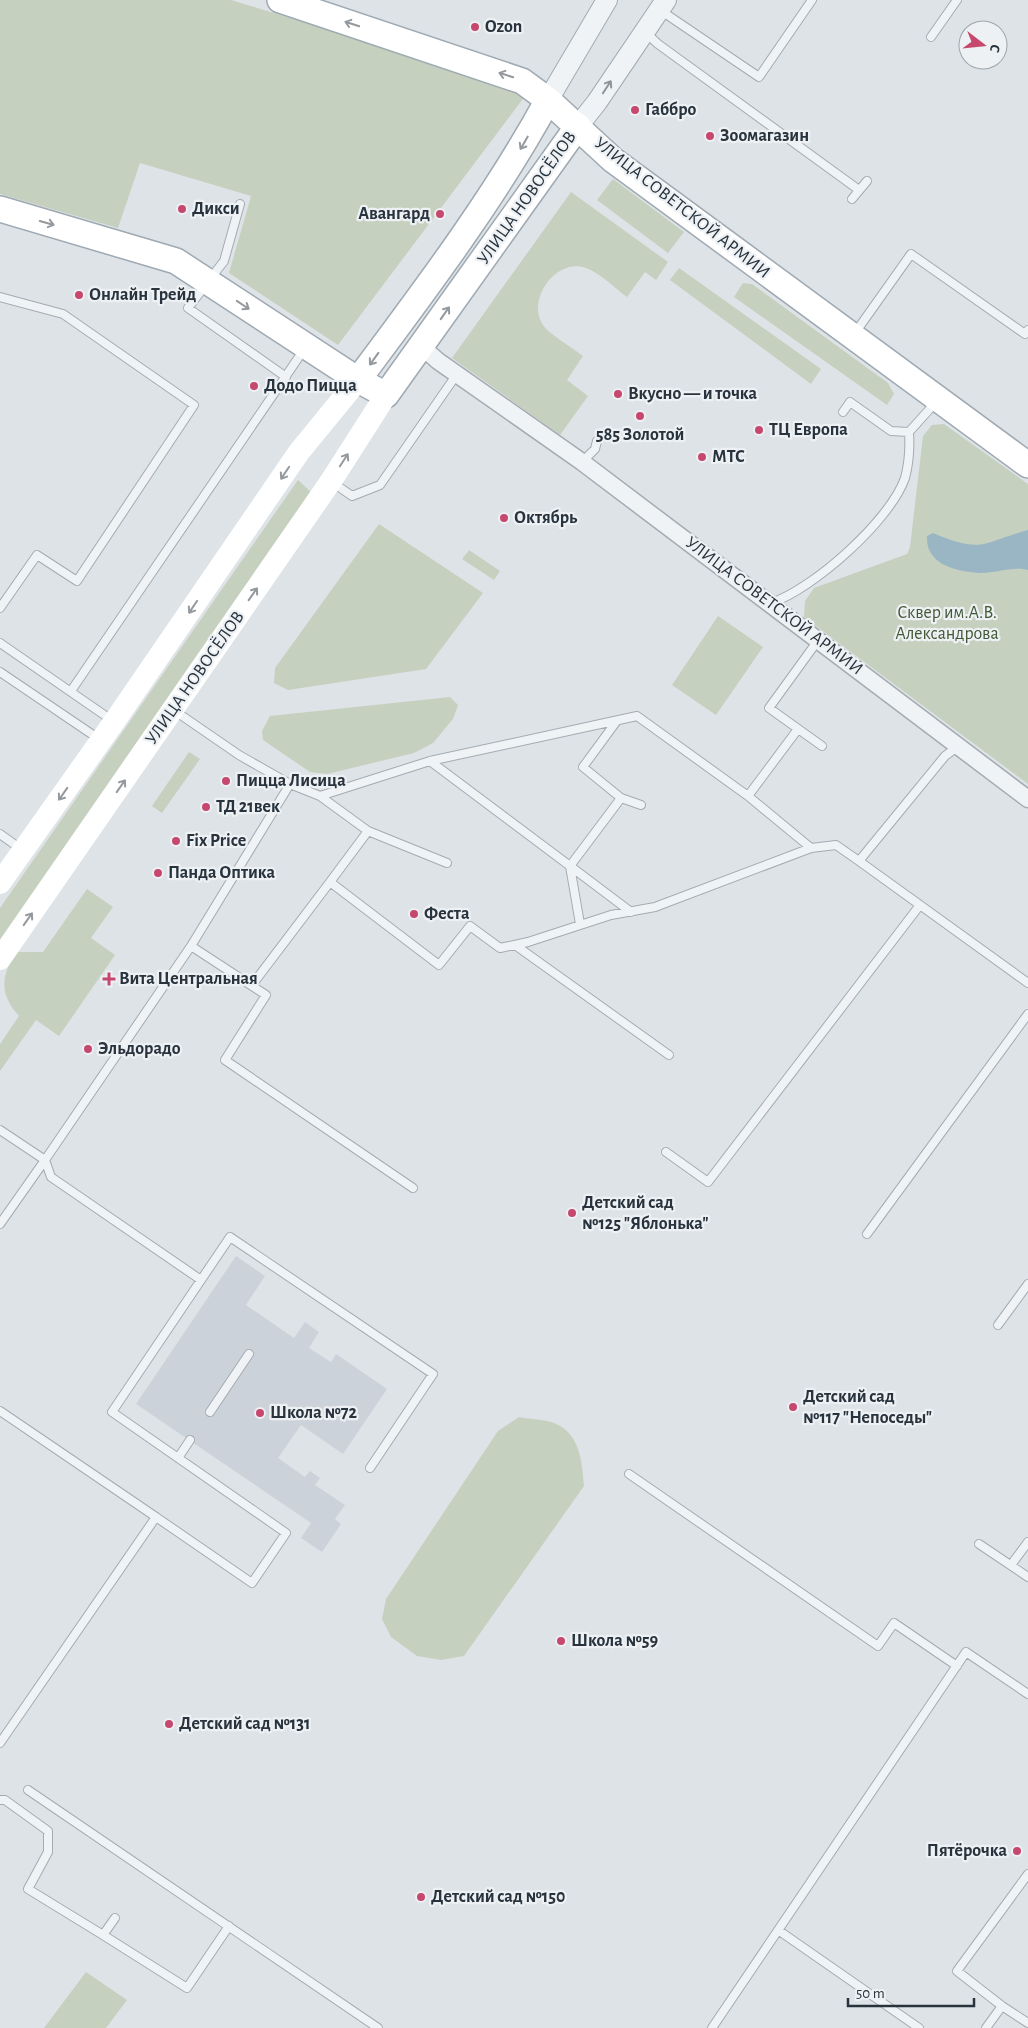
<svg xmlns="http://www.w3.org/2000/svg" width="1028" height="2028" font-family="'Alegreya Sans',sans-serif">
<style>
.built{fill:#ccd2d9}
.green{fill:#c6d0bf}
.water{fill:#9ab6c5}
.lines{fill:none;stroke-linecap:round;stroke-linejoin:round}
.service-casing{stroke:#a4abb1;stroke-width:10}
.minor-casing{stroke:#a4abb1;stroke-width:19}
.tertiary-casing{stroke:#a4abb1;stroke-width:22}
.primary-casing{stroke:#9ea9b2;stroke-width:28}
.service{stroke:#f0f3f5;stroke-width:8}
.minor{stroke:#f0f3f5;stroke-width:16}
.tertiary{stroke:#f0f3f5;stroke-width:20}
.secondary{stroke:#fff;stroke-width:22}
.primary{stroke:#fff;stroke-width:25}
.oneway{stroke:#94999e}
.oneway2{stroke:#8c9399}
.poi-dot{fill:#c7486e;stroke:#edf1f4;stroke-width:2}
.labels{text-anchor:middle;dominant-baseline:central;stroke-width:4.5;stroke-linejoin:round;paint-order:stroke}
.poi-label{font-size:18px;font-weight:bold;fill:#28333d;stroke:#edf1f4;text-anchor:start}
.street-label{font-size:18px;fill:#28333d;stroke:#edf1f4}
.park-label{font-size:18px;fill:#415836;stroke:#edf1f4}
</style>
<rect width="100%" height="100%" fill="#dee3e7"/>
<path class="built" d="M 236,1256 L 265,1276 L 246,1305 L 294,1338 L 305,1322 L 319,1332 L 309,1348 L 331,1362 L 336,1354 L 387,1389 L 343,1454 L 301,1425 L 278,1458 L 305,1477 L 310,1471 L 320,1478 L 315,1485 L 345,1505 L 335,1519 L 341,1524 L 322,1552 L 301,1538 L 311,1523 L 136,1404 Z"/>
<path class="green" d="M 0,0 L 231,0 L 517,87 L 525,96 L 338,345 L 229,273 L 251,196 L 140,163 L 118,228 L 0,194 Z
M 613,179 L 684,232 L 668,253 L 597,200 Z
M 571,192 L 668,262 L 656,280 L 645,272 L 627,297 C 615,288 600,273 586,268 C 556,257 526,300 543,325 C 550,335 573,348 583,356 L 567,380 L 588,396 L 560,435 L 452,358 Z
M 679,268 L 821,369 L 811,384 L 670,280 Z
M 743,283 L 752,284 L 888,383 L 894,394 L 887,405 L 734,297 Z
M 944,424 L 1028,484 L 1028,784 L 804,617 L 805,601 L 814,588 L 907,554 L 910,547 L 923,436 L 932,425 Z
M 298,480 L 311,492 L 0,943 L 0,908 Z
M 379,524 L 483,593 L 426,669 L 288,690 L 274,683 L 275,668 Z
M 469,550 L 500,571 L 494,580 L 462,559 Z
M 718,616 L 763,647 L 716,715 L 672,685 Z
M 450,697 L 458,705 L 453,719 L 433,743 L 414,753 L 327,774 L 310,772 L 263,740 L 262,731 L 270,716 Z
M 189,752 L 200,759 L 162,813 L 152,806 Z
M 87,889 L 113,907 L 91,938 L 115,955 L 59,1036 L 36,1020 L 0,1071 L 0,1044 L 19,1016 C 0,995 0,978 16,952 L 43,952 Z
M 519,1417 C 529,1419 541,1419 551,1422 C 580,1431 582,1461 584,1486 L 464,1656 L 441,1660 L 417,1656 L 391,1637 L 382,1619 L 386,1599 L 498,1431 Z
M 86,1972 L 127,2000 L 106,2028 L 44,2028 Z"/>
<path class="water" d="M 1028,530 L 1028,570 C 1014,566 996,573 981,573 C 958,572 925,565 927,536 L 933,533 C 983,554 980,543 1028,530 Z"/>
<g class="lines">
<g class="service-casing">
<path id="service" d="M 660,10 L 759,77 L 812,0
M 645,32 L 658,44 L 859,190
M 931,37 L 957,0
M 852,199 L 867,181
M 240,204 L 224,261 L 188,308 L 286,377
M 0,297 L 63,314 L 194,405 L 77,581 L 37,555 L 0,608
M 855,333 L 911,254 L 1025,334 L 1028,330
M 843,412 L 850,402 L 891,431 L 909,432
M 582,462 L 595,449 L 597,441
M 332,482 L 352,496 L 380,485 L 457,374
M 771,603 C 813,589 890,521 905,478 C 909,463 910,447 909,432 L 936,402
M 819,639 L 769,708 L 822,746
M 0,643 L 113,721
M 0,672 L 99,739
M 71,691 L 305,348
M 175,711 L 239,755 L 290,784 L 320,796 L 368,831 L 330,882 L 439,965 L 470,926 L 500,948 L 528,942 L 611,915 L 655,907 L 811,848 L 836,845 L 859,861
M 616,722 L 583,767 L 621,798
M 957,747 L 945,756 L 859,861 L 1028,983
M 430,761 L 570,866 L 621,798 L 641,805
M 320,796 L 430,761 L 637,716 L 748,796 L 798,729
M 748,796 L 811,848
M 368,831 L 447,863
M 0,834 L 21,849
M 570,866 L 631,912
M 570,866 L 580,924
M 515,945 L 669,1055
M 191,946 L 290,784
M 252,985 L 330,882
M 0,1130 L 45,1160 L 0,1224
M 666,1152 L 708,1182 L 920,905
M 867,1234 L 1028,1014
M 201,1280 L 230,1237 L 433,1374 L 370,1468
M 998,1325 L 1028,1284
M 0,1411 L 156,1517 L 0,1743
M 210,1412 L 249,1354
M 178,1458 L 190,1440
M 629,1474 L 878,1646 L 894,1623 L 957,1666
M 156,1517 L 252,1583 L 286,1533 L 112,1412 L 201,1280 L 51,1177 L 45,1160 L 191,946 L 266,995 L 225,1060 L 413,1188
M 979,1544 L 1028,1577
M 1011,1565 L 1028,1542
M 28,1790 L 378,2028
M 0,1800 L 5,1800 L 48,1831 L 48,1852 L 28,1889 L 103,1935
M 115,1918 L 103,1935 L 187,1988 L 229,1926
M 778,1930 L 919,2028
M 1002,2006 L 957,1971 L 1028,1874
M 712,2028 L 966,1652 L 1028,1694
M 986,2028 L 1002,2006 L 1028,2023"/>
</g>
<g class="minor-casing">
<path id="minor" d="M 421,346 L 438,361 L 582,462 L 1028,799"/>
</g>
<g class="tertiary-casing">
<path id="tertiary" d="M 548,100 L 607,0
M 578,126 L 597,102 L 666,0"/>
</g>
<g class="primary-casing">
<path id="primary" d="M 280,0 L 522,81 L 548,100 L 613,160 L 1028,465
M 0,209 L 176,261 L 358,380 L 386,395 L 578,126
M 358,380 C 425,290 494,199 548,100"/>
</g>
<use href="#service" class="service"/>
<use href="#minor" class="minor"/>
<use href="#tertiary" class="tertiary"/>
<path class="secondary" d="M 0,883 L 114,722 L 299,452 L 358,380
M 0,959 L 331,481 L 386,395"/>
<use href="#primary" class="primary"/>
</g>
<defs><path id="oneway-shaft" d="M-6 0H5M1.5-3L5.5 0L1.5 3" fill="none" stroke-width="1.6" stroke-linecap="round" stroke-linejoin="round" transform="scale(1.25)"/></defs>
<g class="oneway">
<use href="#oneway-shaft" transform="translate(352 24) rotate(-162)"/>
<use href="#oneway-shaft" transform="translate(506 75) rotate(-162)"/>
<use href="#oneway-shaft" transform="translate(524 143) rotate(120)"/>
<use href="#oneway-shaft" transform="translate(47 223) rotate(16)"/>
<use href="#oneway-shaft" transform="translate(243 305) rotate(34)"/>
<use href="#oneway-shaft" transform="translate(445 313) rotate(-55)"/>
<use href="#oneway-shaft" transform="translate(374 359) rotate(126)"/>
<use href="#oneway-shaft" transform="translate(344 460) rotate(-57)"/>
<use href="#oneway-shaft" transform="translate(285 473) rotate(124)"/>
<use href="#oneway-shaft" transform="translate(253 594) rotate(-55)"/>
<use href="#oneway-shaft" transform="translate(193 607) rotate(124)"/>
<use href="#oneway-shaft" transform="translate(121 786) rotate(-55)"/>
<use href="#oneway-shaft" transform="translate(63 794) rotate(125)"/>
<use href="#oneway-shaft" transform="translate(28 919) rotate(-55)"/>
</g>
<use class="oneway2" href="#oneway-shaft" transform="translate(607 87) rotate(-57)"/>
<g class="poi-dot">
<circle cx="475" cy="27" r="5"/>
<circle cx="635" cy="110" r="5"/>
<circle cx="710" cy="136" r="5"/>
<circle cx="182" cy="209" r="5"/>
<circle cx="440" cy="214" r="5"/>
<circle cx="79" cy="295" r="5"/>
<circle cx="254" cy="386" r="5"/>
<circle cx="618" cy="394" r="5"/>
<circle cx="640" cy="416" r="5"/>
<circle cx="759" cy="430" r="5"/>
<circle cx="702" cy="457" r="5"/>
<circle cx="504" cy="518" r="5"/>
<circle cx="226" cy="781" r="5"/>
<circle cx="206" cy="807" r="5"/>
<circle cx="176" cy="841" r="5"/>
<circle cx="158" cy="873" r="5"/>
<circle cx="414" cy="914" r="5"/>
<path d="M106.5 971.5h5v5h5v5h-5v5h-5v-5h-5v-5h5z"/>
<circle cx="88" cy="1049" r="5"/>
<circle cx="572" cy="1213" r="5"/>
<circle cx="793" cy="1407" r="5"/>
<circle cx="260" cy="1413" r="5"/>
<circle cx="561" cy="1641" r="5"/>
<circle cx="169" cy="1724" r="5"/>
<circle cx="1017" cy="1851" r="5"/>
<circle cx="421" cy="1897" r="5"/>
</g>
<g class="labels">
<g class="poi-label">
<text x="485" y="27">Ozon</text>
<text x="645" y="110">Габбро</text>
<text x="720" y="136">Зоомагазин</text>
<text x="192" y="209">Дикси</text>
<text x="430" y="214" text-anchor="end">Авангард</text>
<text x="89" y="295">Онлайн Трейд</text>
<text x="264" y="386">Додо Пицца</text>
<text x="628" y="394">Вкусно — и точка</text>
<text x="769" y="430">ТЦ Европа</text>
<text x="640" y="435" text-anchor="middle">585 Золотой</text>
<text x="712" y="457">МТС</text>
<text x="514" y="518">Октябрь</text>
<text x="236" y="781">Пицца Лисица</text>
<text x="216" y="807">ТД 21век</text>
<text x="186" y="841">Fix Price</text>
<text x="168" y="873">Панда Оптика</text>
<text x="424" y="914">Феста</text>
<text x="119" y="979">Вита Центральная</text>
<text x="98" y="1049">Эльдорадо</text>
<text x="582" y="1203">Детский сад<tspan x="582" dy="21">№125 "Яблонька"</tspan></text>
<text x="803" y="1397">Детский сад<tspan x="803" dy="21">№117 "Непоседы"</tspan></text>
<text x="270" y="1413">Школа №72</text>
<text x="571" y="1641">Школа №59</text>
<text x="179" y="1724">Детский сад №131</text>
<text x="1007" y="1851" text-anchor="end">Пятёрочка</text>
<text x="431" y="1897">Детский сад №150</text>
</g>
<g class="street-label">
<text transform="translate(527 198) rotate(-55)">УЛИЦА НОВОСЁЛОВ</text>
<text transform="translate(682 208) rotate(38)">УЛИЦА СОВЕТСКОЙ АРМИИ</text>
<text transform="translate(774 606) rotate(37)">УЛИЦА СОВЕТСКОЙ АРМИИ</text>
<text transform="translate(195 678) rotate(-55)">УЛИЦА НОВОСЁЛОВ</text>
</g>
<g class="park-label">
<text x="947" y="613">Сквер им.А.В.<tspan x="947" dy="21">Александрова</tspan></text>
</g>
</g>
<g transform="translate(983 45) rotate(106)"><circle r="24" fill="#edf1f4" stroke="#9ea5ab"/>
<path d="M0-4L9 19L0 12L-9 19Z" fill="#c7486e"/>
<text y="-8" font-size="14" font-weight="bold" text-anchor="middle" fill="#28333d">С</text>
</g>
<path d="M848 1998v8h126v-8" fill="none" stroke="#28333d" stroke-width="2.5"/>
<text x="856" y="1998" font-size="15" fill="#28333d" stroke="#edf1f4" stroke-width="4" paint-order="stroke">50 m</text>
</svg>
